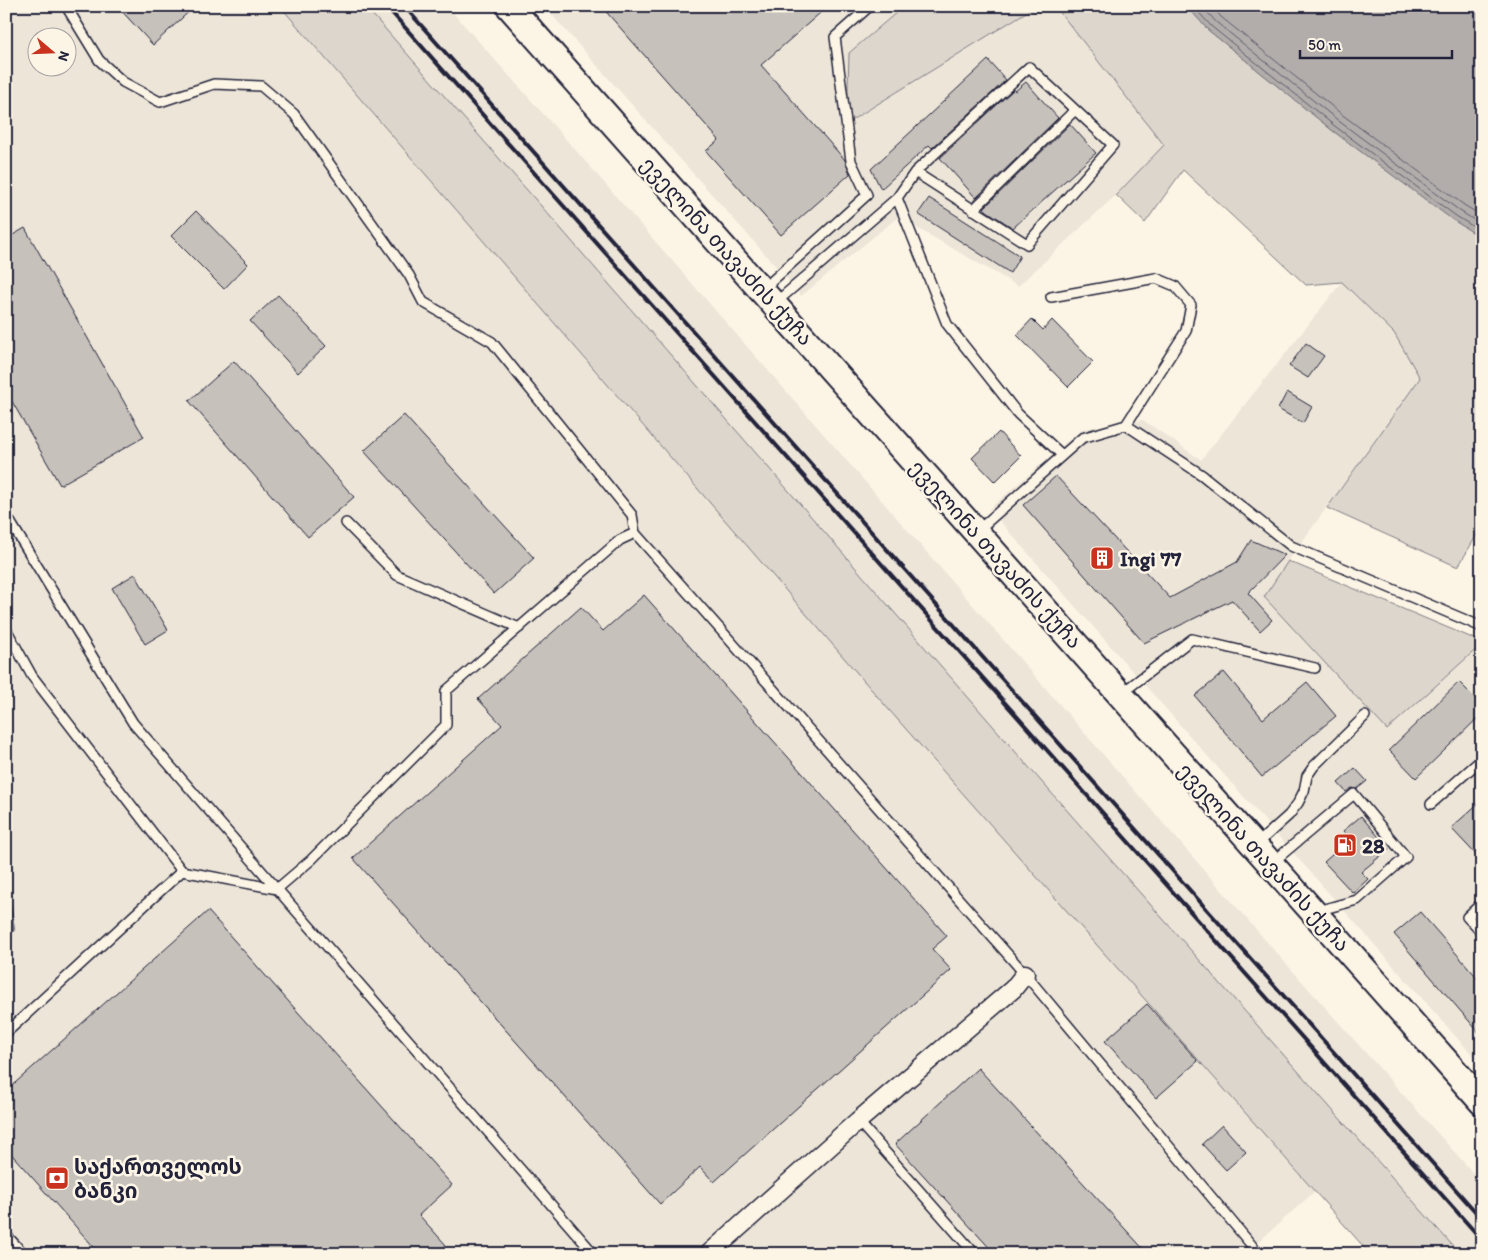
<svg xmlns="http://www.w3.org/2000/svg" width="1488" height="1260" font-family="Itim,'Noto Sans Georgian',sans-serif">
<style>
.built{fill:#ece5d8;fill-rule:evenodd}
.green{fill:#dcd6cc;stroke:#7f7c84}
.water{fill:#b2adab;stroke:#78757e}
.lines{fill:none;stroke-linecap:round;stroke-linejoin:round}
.shore{stroke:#5c5a68;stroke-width:1}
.stream{stroke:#78757e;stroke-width:6}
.building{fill:#c6c1bb;stroke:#22223b}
.service-casing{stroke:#22223b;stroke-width:12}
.minor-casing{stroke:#22223b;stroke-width:21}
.secondary-casing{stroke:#22223b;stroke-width:29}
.service{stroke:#fcf5e5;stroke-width:9}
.minor{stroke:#fcf5e5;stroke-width:18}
.secondary{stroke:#fcf5e5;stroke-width:25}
.rail{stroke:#22223b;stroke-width:4}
.labels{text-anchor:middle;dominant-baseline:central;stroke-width:5;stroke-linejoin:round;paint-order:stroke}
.street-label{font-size:21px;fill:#22223b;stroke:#fcf5e5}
.poi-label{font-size:21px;font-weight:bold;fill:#22223b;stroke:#fcf5e5;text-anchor:start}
</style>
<rect width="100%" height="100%" fill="#fcf5e5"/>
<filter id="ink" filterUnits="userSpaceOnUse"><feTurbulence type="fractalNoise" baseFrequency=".02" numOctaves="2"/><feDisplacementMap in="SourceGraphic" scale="10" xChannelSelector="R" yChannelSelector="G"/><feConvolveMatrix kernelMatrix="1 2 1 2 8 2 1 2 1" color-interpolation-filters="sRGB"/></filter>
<g filter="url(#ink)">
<path class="built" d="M 6,6 L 280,6 L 890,711 L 1315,1191 L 1245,1254 L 19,1254 L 6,1240 ZM 38,38 L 68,38 L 68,68 L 38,68 Z
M 365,6 L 447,6 L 578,153 L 1273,949 L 1482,1183 L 1482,1254 L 1460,1254 L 1040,780 L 549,215 Z
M 544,6 L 904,6 L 849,53 L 848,123 L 1036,6 L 1055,6 L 1164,145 L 1116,195 L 1018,286 L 898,217 L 801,296 L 788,280 Z
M 1342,282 L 1394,332 L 1420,378 L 1288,561 L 1264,597 L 1387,730 L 1482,644 L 1482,1066 L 989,509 L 1082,429 L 1143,420 L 1201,460 Z"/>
<path class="green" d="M 280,6 L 365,6 L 549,215 L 1040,780 L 1460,1254 L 1370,1254 L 890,711 Z
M 904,6 L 1036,6 L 847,123 L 849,53 Z
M 1055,6 L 1187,6 L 1208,30 L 1333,131 L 1453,220 L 1482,238 L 1482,526 L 1458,567 L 1327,508 L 1420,378 L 1394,333 L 1342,282 L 1306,285 L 1183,170 L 1145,223 L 1116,195 L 1164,145 Z
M 1288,561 L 1482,642 L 1482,644 L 1387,730 L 1264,597 Z"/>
<path class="water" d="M 1187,6 L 1476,6 L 1482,13 L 1482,238 L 1453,220 L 1333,131 L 1208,30 Z"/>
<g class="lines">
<path class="shore" d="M 1193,6 L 1212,27 L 1336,127 L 1456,216 L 1482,232
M 1202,6 L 1216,22 L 1340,122 L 1460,211 L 1482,225
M 1212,6 L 1221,17 L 1344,116 L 1464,205 L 1482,216"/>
<path class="stream" d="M 6,888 L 12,929"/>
</g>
<path class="building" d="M 117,6 L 195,6 L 153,45 Z
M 601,6 L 828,6 L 761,65 L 845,160 L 850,174 L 781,235 L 706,151 L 719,140 Z
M 988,60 L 1006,80 L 932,148 L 929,145 L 881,189 L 871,169 Z
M 1026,82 L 1058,118 L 976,198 L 940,158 L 1014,89 L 1015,91 Z
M 1070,124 L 1096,153 L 1013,228 L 987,211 L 984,208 Z
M 929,198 L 1020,256 L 1010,273 L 918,214 Z
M 196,211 L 248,264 L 224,289 L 171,236 Z
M 25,228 L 144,437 L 60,485 L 6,391 L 6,239 Z
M 278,295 L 326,346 L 298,373 L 250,321 Z
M 1032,319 L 1043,330 L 1052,320 L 1093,362 L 1068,387 L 1017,335 Z
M 1306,343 L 1324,356 L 1308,378 L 1289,366 Z
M 234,361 L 354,497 L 308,537 L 189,401 Z
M 1287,392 L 1312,407 L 1303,423 L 1278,409 Z
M 404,415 L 534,558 L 494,594 L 364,451 Z
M 999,432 L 1021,456 L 995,482 L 972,458 Z
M 1056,476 L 1170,598 L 1237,562 L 1251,540 L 1285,555 L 1248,593 L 1272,620 L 1260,631 L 1232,600 L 1144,643 L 1023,505 Z
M 135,574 L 168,630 L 145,644 L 112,588 Z
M 644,595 L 947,936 L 932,949 L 951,970 L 714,1182 L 700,1167 L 660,1204 L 353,858 L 502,725 L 478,699 L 581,607 L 603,631 Z
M 1224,672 L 1263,719 L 1307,682 L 1336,716 L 1262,777 L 1195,696 Z
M 1459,682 L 1482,705 L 1482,714 L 1416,778 L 1389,750 Z
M 1355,768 L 1367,781 L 1357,789 L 1352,788 L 1346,792 L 1338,783 Z
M 1482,800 L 1482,861 L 1451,828 Z
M 1361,816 L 1389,849 L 1361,872 L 1368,879 L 1353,893 L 1324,862 L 1350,839 L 1343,831 Z
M 208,911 L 452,1185 L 419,1215 L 446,1245 L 436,1254 L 100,1254 L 6,1148 L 6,1091 Z
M 1420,912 L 1482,983 L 1482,1036 L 1394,934 Z
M 1147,1004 L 1198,1061 L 1156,1098 L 1105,1041 Z
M 978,1068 L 1148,1254 L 995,1254 L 895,1144 Z
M 1222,1125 L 1246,1152 L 1226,1170 L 1202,1144 Z"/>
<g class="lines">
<g class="service-casing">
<path id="service" d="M 66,6 L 99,60 L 123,82 L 160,102 L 214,84 L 261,86 L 294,114 L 409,275 L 423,302 L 492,342 L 632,515 L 635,533 L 1025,974 L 1259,1254
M 897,198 L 947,324 L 1018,414 L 1062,455
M 973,210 L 1075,110
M 762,290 L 867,195 L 851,161 L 835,37 L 870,6
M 774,304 L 897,198 L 915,172 L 1029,67 L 1113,145 L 1027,244 L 915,172
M 1126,425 L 1202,475 L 1291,546 L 1482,627
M 6,515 L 133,723 L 594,1254
M 346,523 L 397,575 L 519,628
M 976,532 L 1082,438 L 1126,425 L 1186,331 L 1191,305 L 1175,286 L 1156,278 L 1051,297
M 6,629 L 32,676 L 182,871 L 6,1033
M 1122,693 L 1192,639 L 1315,668
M 1431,804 L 1482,759
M 1257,844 L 1289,815 L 1298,803 L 1304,791 L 1307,776 L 1314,766 L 1365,716
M 1273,862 L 1354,794 L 1406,857 L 1357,900 L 1317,911
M 182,871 L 277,889 L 311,860 L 446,725 L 446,691 L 620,540 L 635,533
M 1482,903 L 1467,917 L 1482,933
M 858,1121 L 975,1254
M 6,1235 L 24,1254"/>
</g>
<g class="minor-casing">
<path id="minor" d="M 709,1254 L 858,1121 L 1013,989 L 1025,974"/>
</g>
<g class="secondary-casing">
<path id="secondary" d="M 509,6 L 1482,1102"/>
</g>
<use href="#service" class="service"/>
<use href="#minor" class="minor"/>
<use href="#secondary" class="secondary"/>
<path class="rail" d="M 386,6 L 1482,1240
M 404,6 L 1482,1219"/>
</g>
</g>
<defs>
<g id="building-square" transform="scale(1.25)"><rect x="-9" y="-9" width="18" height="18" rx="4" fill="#c8321e" stroke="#fcf5e5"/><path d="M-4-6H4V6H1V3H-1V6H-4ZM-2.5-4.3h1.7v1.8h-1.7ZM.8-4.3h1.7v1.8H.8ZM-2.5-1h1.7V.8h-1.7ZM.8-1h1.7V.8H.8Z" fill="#fff"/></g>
<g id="fuel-square" transform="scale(1.25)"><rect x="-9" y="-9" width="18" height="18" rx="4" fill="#c8321e" stroke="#fcf5e5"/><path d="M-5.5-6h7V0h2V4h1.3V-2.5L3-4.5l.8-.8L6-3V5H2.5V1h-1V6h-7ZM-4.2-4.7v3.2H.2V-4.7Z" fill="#fff"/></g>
<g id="bank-square" transform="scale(1.25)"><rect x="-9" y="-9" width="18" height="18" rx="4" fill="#c8321e" stroke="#fcf5e5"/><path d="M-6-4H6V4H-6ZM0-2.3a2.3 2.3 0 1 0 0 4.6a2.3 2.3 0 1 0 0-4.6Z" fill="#fff"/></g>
</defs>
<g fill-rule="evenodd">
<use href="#building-square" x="1102" y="558"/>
<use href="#fuel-square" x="1345" y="845"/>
<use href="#bank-square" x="57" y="1178"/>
</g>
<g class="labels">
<g class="street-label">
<text transform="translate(727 251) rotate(48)">ეველინა თავაძის ქუჩა</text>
<text transform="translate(996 554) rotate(48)">ეველინა თავაძის ქუჩა</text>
<text transform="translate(1264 857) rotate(48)">ეველინა თავაძის ქუჩა</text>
</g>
<g class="poi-label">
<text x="1120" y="558">Ingi 77</text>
<text x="1362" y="845">28</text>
<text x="74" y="1166">საქართველოს<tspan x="74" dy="24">ბანკი</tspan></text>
</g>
</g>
<rect width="1488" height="1260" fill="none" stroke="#fcf5e5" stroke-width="25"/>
<rect x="12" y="12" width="1463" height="1235" fill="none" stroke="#22223b" stroke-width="2" filter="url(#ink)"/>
<g transform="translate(52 52) rotate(109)"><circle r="24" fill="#fcf5e5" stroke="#a5a1a1"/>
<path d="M0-4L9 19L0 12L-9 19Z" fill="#c8321e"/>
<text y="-8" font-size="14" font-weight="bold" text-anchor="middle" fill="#22223b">N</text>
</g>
<path d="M1300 50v8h152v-8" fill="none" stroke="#22223b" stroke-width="2.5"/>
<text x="1308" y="50" font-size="15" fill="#22223b" stroke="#fcf5e5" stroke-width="4" paint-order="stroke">50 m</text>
</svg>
